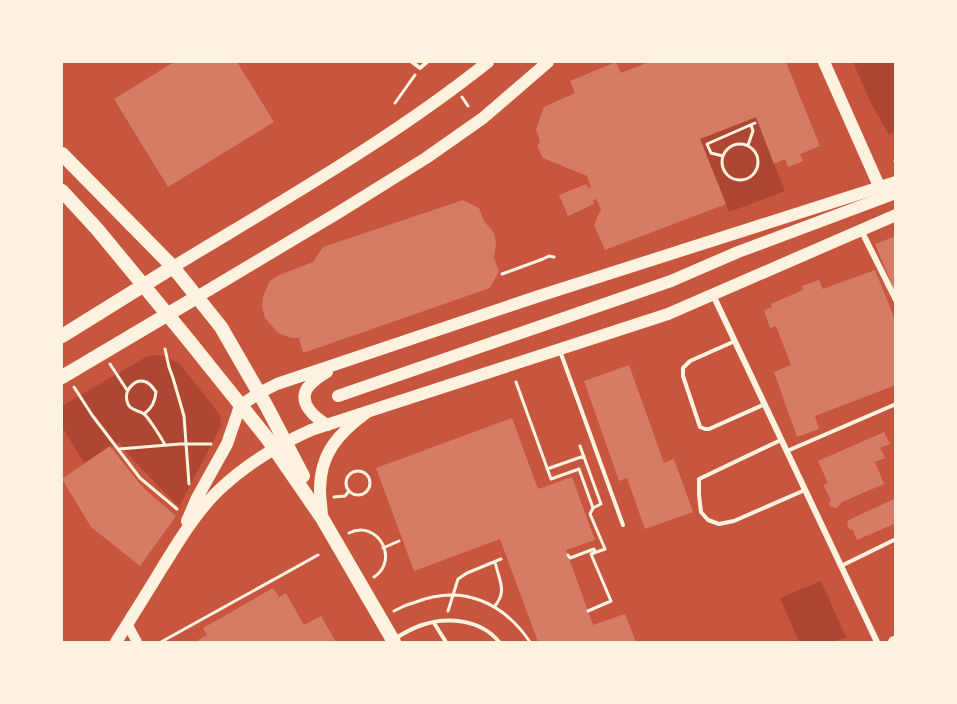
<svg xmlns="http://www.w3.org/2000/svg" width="957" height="704" font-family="Figtree,sans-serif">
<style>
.green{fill:#ae4732}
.building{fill:#d67c66}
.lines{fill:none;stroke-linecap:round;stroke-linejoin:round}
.path{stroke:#fff3e0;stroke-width:3}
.service{stroke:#fff3e0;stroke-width:4}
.minor{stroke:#fff3e0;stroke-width:6}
.tertiary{stroke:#fff3e0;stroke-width:10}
.secondary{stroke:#fff3e0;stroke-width:12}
.primary{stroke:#fff3e0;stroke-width:12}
.trunk{stroke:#fff3e0;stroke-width:14}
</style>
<rect width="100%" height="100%" fill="#c8553d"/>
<path class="green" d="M 853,62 L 895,62 L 895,131 L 889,135 L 870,101 Z
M 756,117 L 785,191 L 729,212 L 700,139 Z
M 157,355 L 168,357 L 180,364 L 220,415 L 221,426 L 179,507 L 135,462 L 119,442 L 84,463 L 62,427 L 62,406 L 146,357 Z
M 821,581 L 846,637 L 834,642 L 799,642 L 780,598 Z"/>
<path class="building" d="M 174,62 L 237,62 L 274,122 L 168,187 L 114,99 Z
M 616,62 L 621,73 L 649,62 L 786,62 L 820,146 L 800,154 L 803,161 L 788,167 L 785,159 L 774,164 L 756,117 L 700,139 L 726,204 L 605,250 L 594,225 L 601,209 L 596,199 L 593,200 L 594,204 L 568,216 L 559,195 L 586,184 L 588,188 L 591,187 L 587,176 L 543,158 L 537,146 L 540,142 L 536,129 L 544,107 L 575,93 L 570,81 Z
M 463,200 L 479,208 L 484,221 L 494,233 L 496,243 L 494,258 L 499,271 L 490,288 L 303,353 L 299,338 L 291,338 L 278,333 L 265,318 L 262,307 L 263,296 L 270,281 L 277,276 L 313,262 L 323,247 Z
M 896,236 L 896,292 L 895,292 L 875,244 Z
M 875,270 L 896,322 L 896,385 L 815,416 L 819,429 L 797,437 L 774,372 L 791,365 L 776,326 L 770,328 L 764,310 L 772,307 L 771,304 L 803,290 L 802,286 L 819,280 L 823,289 Z
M 629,365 L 664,463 L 674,459 L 693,512 L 645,529 L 627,478 L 619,481 L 584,381 Z
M 512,418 L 538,489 L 572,477 L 595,540 L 566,550 L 593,625 L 625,614 L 636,642 L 538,642 L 500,539 L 414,571 L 376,468 Z
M 884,432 L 890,444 L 880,448 L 885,458 L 875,462 L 884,484 L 842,502 L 837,508 L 831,507 L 829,504 L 831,500 L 823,485 L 828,483 L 818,461 Z
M 110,446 L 139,483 L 149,493 L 176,516 L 140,566 L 91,527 L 62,479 Z
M 896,498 L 896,523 L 857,540 L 853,530 L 849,529 L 847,526 L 848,521 L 851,519 Z
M 273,588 L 279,597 L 286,593 L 304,625 L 321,616 L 336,642 L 199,642 L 198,640 L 207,635 L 203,628 Z"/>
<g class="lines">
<path class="path" d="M 462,97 L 468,106
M 395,103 L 415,75
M722 162a18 18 0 1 1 36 0a18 18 0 1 1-36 0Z
M 748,145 L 753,131 L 751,125
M 723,156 L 711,153 L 707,144 L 755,123
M 895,161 L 896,160
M 502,274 L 543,259 L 549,256 L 554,257
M 165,349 L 169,367 L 173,378 L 184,416 L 189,484
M 110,364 L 127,390
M 516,382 L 551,479 L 579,469 L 593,508 L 590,514 L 605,549 L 591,554 L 611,601 L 588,611
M 74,387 L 92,415 L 140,478 L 177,509
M 144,414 C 152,408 155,402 156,392 C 153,388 151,384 146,382 C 135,378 124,390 127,401 C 129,411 137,409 144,414 C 149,418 162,439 165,445
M 580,446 L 601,504 L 593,508
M 119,449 L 180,444 L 211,444
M 547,469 L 584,456
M346 483a12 12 0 1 1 24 0a12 12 0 1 1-24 0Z
M 334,497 L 345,496 L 349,491
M 349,533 C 378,519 400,560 374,577
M 383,548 L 399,541
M 568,555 L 570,558 L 594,549 L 595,552
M 494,607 C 508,592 499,580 495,562
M 394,611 C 401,607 408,604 416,602 C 462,584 503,602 530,642
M 448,611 L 458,579 L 467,573 L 501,559
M 161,642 L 318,555"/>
<path class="service" d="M 412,62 L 420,68 L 427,62
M 735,341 L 690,361 L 683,368 L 683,376 L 700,427 L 705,429 L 709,429 L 765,404
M 560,351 L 623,525
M 781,440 L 699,479 L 699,495 L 701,512 L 708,520 L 719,524 L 734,521 L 805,490
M 787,451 L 896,404
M 841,566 L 896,539
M 434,623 L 446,642
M 396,638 C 404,633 413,628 422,625 C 448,616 482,620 499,642"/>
<path class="minor" d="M 861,230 L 896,300
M 713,295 L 877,642"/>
<path class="tertiary" d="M 127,624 L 137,642"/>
<path class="secondary" d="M 824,62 L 883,195
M 327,372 C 320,376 313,381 308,387 C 297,403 315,418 328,425
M 187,521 L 197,498 L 227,444 L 240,406 L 259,393 L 277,384 L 539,296 L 896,182
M 116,642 C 131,618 147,593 162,568 C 179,541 196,512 219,490 C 245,465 278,445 311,430 L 668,314 L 896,215
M 894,642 L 896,642"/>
<path class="primary" d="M 173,267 C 280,202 390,140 488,62
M 197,297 L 336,214 L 426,158 L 483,118 L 548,62
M 338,396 L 671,281 L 738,252 L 896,193
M 322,518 C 322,509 320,499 320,490 C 320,453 339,433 366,413"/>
<path class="trunk" d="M 62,154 L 173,267 L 221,327 L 267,407 L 303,476
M 62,191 L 97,229 L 186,337 L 267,438 L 322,518 L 394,642
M 62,336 L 173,267
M 62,377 L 197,297"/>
</g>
<rect width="957" height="704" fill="none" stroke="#fff3e0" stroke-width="126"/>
</svg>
